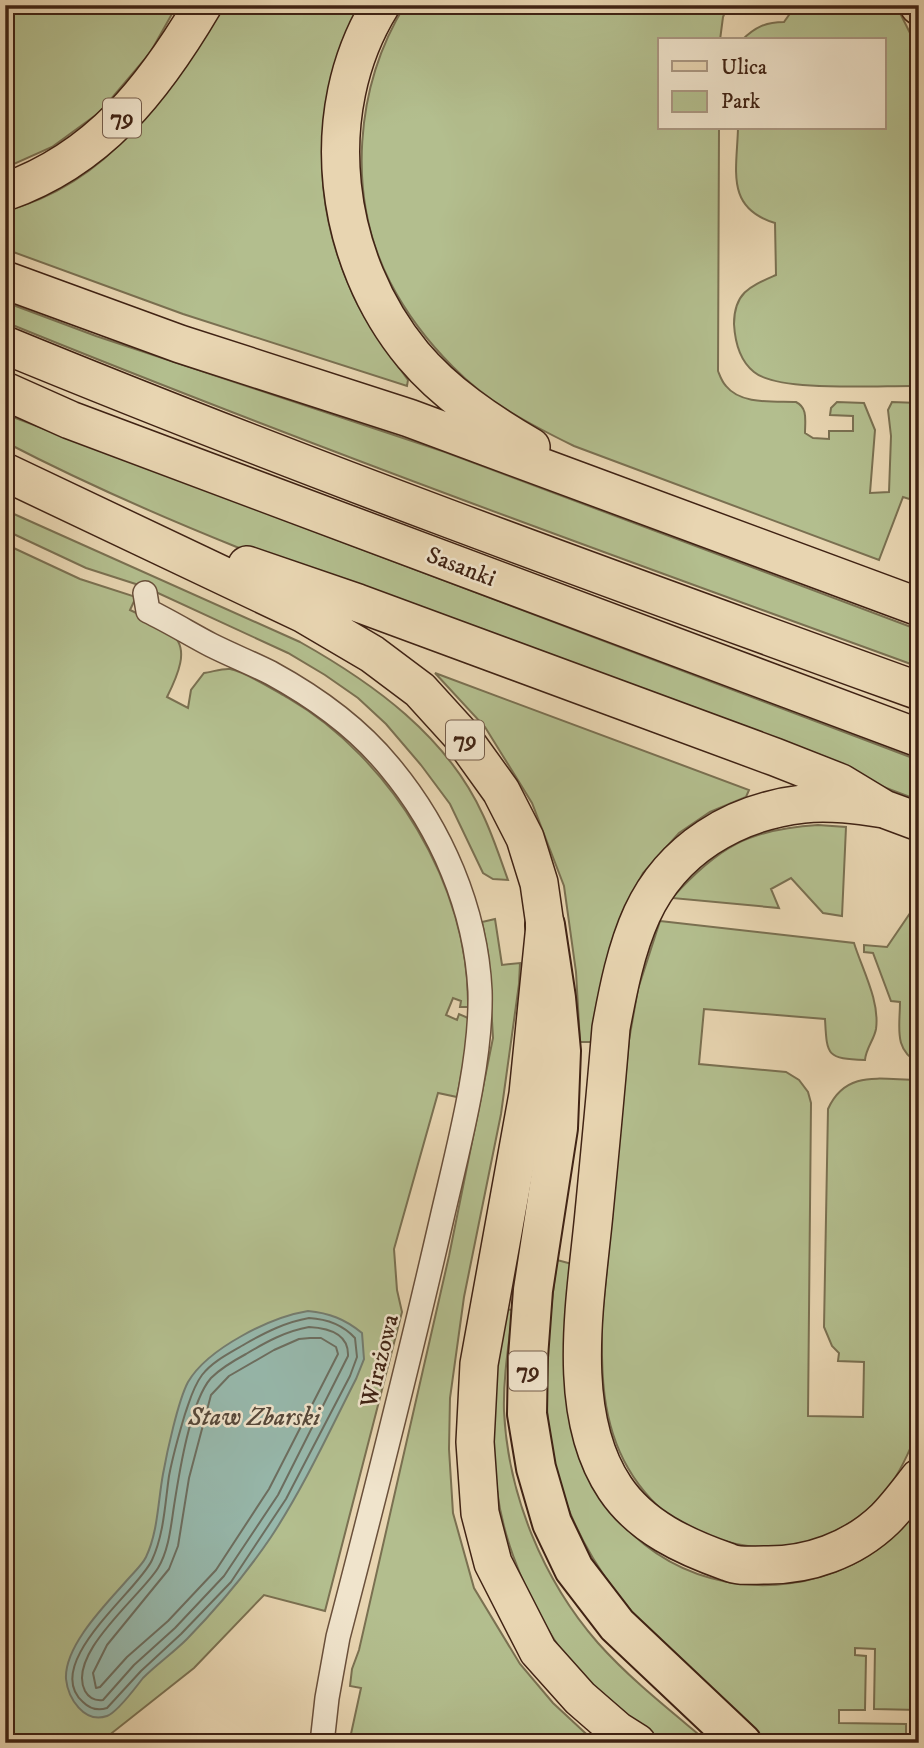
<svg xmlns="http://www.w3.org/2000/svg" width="924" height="1748" font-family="'IM FELL DW Pica',serif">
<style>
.green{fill:#b3be8e;stroke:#7a7051;stroke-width:2}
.water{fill:#97b9ad;stroke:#747d70;stroke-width:2}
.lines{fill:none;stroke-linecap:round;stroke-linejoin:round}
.shore{stroke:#6c6e60;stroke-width:2}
.minor-casing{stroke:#6a503b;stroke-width:26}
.primary-casing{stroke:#402314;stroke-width:40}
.motorway-casing{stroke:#402314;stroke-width:42}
.minor{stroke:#f0e4cc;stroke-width:23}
.primary{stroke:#e8d5b1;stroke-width:37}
.motorway{stroke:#e8d5b1;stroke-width:38}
.labels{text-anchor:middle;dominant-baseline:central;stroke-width:5;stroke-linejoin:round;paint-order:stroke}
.shield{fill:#f0e4cc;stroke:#755d4b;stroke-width:2}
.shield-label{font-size:23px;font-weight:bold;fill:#402314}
.street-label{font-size:24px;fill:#402314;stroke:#f0e4cc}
.water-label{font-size:26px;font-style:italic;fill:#56483a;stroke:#f0e4cc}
</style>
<rect width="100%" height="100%" fill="#e8d5b1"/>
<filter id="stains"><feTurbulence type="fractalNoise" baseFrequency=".00286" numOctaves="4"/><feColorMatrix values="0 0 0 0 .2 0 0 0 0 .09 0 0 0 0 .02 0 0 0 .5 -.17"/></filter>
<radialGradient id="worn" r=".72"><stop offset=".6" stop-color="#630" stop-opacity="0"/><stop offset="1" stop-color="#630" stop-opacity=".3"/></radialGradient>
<path class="green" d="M 5,5 L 177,5 L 150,53 L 100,112 L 52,147 L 5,168 Z
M 219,5 L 360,5 C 313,101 308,197 353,295 C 367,325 389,353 408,380 L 407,386 L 183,314 L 5,249 L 5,211 C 113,183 166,94 219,5 Z
M 405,5 L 728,5 L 723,17 L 720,40 L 660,40 L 660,128 L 719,128 L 718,371 C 720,376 722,382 726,386 C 741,405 774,401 796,402 C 808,408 805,420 805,433 L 813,438 L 829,439 L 829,431 L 853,431 L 853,416 L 830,415 L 831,408 L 837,402 L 864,403 L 875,430 L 870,493 L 889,492 L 891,436 L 888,410 L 892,402 L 919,403 L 919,502 L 903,497 L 879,560 L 574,446 C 531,425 487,402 453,367 C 428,342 406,313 390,282 C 346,196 355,86 405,5 Z
M 796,5 L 896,5 L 919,51 L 919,386 C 883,385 779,393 754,372 C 739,360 735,342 734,324 C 734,292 751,286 776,275 L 775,223 C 725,208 737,170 738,128 L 884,128 L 884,40 L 742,40 C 755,27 766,22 784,22 Z
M 5,302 L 96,336 L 445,452 L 919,630 L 919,667 C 613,556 307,445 5,322 Z
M 5,414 L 918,760 L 918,800 C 771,744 623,691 475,637 C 316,579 155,520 5,442 Z
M 5,510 L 300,642 C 373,683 447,736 483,815 C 493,836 500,858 508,880 L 493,879 L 483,873 L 450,804 L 421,765 L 386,724 L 358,698 L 325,675 L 288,653 L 145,587 L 86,568 L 5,530 Z
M 5,544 L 80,579 L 136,597 L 130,610 C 181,634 195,641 167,697 L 188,708 L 191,690 L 204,673 C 212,672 223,668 230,669 C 246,672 274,690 288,698 C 391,758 470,886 468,1007 L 460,1007 L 461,1001 L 453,998 L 446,1015 L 457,1020 L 459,1014 L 468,1018 L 468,1040 L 457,1097 L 438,1093 L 394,1249 L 397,1290 L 402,1312 L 325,1611 L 264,1595 L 194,1668 L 103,1740 L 102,1743 L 5,1743 Z
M 435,673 L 749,790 L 746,797 L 710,812 L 679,833 L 643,873 L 622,913 L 594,1042 L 580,1042 L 576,972 L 564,886 L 532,803 L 485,727 Z
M 818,825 L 846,827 L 842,916 L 823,913 L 791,878 L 771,889 L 779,908 L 672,898 C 718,847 749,829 818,825 Z
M 919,900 L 919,1063 C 893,1050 900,1027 900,1002 L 891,1001 L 873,953 L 864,952 L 864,945 L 887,947 Z
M 495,919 L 502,965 L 520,963 L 519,984 L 501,1114 L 464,1297 L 450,1398 L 449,1449 L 453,1513 L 474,1588 L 520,1664 L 553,1703 L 596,1743 L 349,1743 L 361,1688 L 350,1686 L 352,1669 L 359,1650 L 449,1256 L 493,1038 L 488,953 L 482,922 Z
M 660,921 L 854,943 C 862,969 880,1001 876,1029 C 874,1040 866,1048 865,1060 C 826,1059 827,1055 825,1019 L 704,1009 L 699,1064 L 786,1072 L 799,1080 L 808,1092 L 811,1103 L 808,1416 L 863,1417 L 864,1362 L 838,1361 L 839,1353 L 832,1346 L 824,1327 L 828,1109 C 846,1069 881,1080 919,1080 L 919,1427 C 911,1448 902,1470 888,1488 C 845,1542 775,1561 712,1537 C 702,1533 691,1530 682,1525 C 660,1512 640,1489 628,1468 C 601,1422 601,1369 602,1318 L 629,1040 L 638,989 Z
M 557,1260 L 572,1264 C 566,1333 557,1403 584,1469 C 591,1487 604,1503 616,1517 C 676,1587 771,1604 853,1564 C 879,1552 899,1530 919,1510 L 918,1710 L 874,1709 L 875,1649 L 855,1648 L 855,1655 L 866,1656 L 865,1710 L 839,1710 L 839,1723 L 906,1724 L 906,1743 L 768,1743 C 667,1652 562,1570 548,1424 C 543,1370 550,1314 557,1260 Z
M 504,1309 L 513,1310 C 509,1343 503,1377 504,1411 C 508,1495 543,1580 598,1643 C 631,1680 671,1711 709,1743 C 695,1743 679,1745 666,1743 C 657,1741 646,1732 638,1727 C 566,1683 507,1573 497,1490 C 493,1461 491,1429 493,1399 C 495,1369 501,1339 504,1309 Z"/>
<path class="water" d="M 308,1311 C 329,1313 345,1319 362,1333 L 364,1359 L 356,1379 C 329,1432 304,1487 271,1537 C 246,1574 218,1607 187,1639 C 173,1653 157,1664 143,1678 C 135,1688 118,1712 107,1716 C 84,1724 68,1698 66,1679 C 64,1645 108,1602 129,1578 C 135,1571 142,1565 146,1557 C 158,1532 158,1501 163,1474 C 167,1452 178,1401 188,1382 C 208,1348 271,1317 308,1311 Z"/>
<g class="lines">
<path class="shore" d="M 309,1318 C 327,1319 343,1325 355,1338 L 357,1357 L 350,1376 L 286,1499 L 231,1582 L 181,1634 L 141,1671 L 107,1708 C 98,1711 90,1709 83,1702 C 40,1664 139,1590 152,1560 C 164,1534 165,1504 169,1476 C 173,1455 179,1434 185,1414 C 190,1400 193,1387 202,1375 C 213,1361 230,1353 245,1344 C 266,1332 286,1322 309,1318 Z
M 309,1327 C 328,1328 349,1334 348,1356 L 278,1495 L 224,1576 L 175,1628 L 134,1665 L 103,1700 C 95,1701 89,1698 85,1691 C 66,1654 141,1596 158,1568 C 169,1550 171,1525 174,1506 C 179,1474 190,1402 211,1378 C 221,1368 233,1361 246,1354 C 266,1342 286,1331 309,1327 Z
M 310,1338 L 321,1338 L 336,1347 L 338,1354 L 269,1489 L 216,1570 L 168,1621 L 127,1657 L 100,1687 L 96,1688 L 93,1673 L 107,1645 L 169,1569 L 178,1546 L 189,1478 L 211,1395 L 229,1376 L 274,1350 L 299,1339 Z"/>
<g class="minor-casing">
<path id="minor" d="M 145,593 L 148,611 C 169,621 190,634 211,645 C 231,655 251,663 271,673 C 315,697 357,727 389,766 C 441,828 476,909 480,991 C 482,1062 457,1152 441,1222 C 409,1361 374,1499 338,1637 L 327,1698 L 322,1743"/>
</g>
<g class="primary-casing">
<path id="primary" d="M 381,5 C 314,113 334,260 413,355 C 445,393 488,422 531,447
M 919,5 L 919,6
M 5,192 C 99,159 154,88 203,5
M 5,280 L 180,344 L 409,418 L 919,607
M 5,345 C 306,469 613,580 919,691
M 5,391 L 70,420 L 919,738
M 5,472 L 304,614 L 372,654 L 420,690 L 460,734 L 501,791 L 525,838 L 539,883 L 545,925 L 528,1094 L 479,1364 L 475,1442 L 480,1513 L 493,1563 L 538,1651 L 580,1698 L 618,1731 L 637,1743
M 247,565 L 358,603 L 775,757 L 841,783 L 884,809 L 919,822
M 884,809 C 858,805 830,801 803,804 C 734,812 672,849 642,914 C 626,949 618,990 611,1028 C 606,1090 600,1151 594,1213 C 586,1298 564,1412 615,1488 C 641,1527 685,1547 728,1562 C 739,1567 752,1565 764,1565 C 808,1566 853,1550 885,1519 C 897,1507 908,1492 919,1478"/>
</g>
<g class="motorway-casing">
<path id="motorway" d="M 545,925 L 556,998 L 561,1051 L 558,1128 L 533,1290 L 528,1357 L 527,1414 L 536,1468 L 552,1523 L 574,1569 L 617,1625 L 742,1743"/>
</g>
<use href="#minor" class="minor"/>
<use href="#primary" class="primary"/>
<use href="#motorway" class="motorway"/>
</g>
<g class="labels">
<g class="shield">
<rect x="103" y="98.5" width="38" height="39" rx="5"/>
<rect x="446" y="720.5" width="38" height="39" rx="5"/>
<rect x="509" y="1351.5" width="38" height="39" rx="5"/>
</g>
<g class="shield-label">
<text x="122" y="118">79</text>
<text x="465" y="740">79</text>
<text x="528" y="1371">79</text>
</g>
<g class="street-label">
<text transform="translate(461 567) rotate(21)">Sasanki</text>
<text transform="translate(380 1361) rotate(-76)">Wirażowa</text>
</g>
<g class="water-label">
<text x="254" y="1417">Staw Zbarski</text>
</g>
</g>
<rect width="924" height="1748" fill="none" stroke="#e8d5b1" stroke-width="28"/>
<rect x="7" y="7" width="910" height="1734" fill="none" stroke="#402314" stroke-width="3.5"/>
<rect x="14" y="14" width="896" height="1720" fill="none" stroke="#402314" stroke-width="2"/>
<rect x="658" y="38" width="228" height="91" fill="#f0e4cc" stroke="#aa9782" stroke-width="2"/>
<rect x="672" y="61" width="35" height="10" fill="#e8d5b1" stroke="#aa9782" stroke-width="2"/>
<text x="721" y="74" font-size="21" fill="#402314">Ulica</text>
<rect x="672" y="91" width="35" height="21" fill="#b3be8e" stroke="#aa9782" stroke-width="2"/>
<text x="721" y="108" font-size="21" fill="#402314">Park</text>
<rect width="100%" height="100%" filter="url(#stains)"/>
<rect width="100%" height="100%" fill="url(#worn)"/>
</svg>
